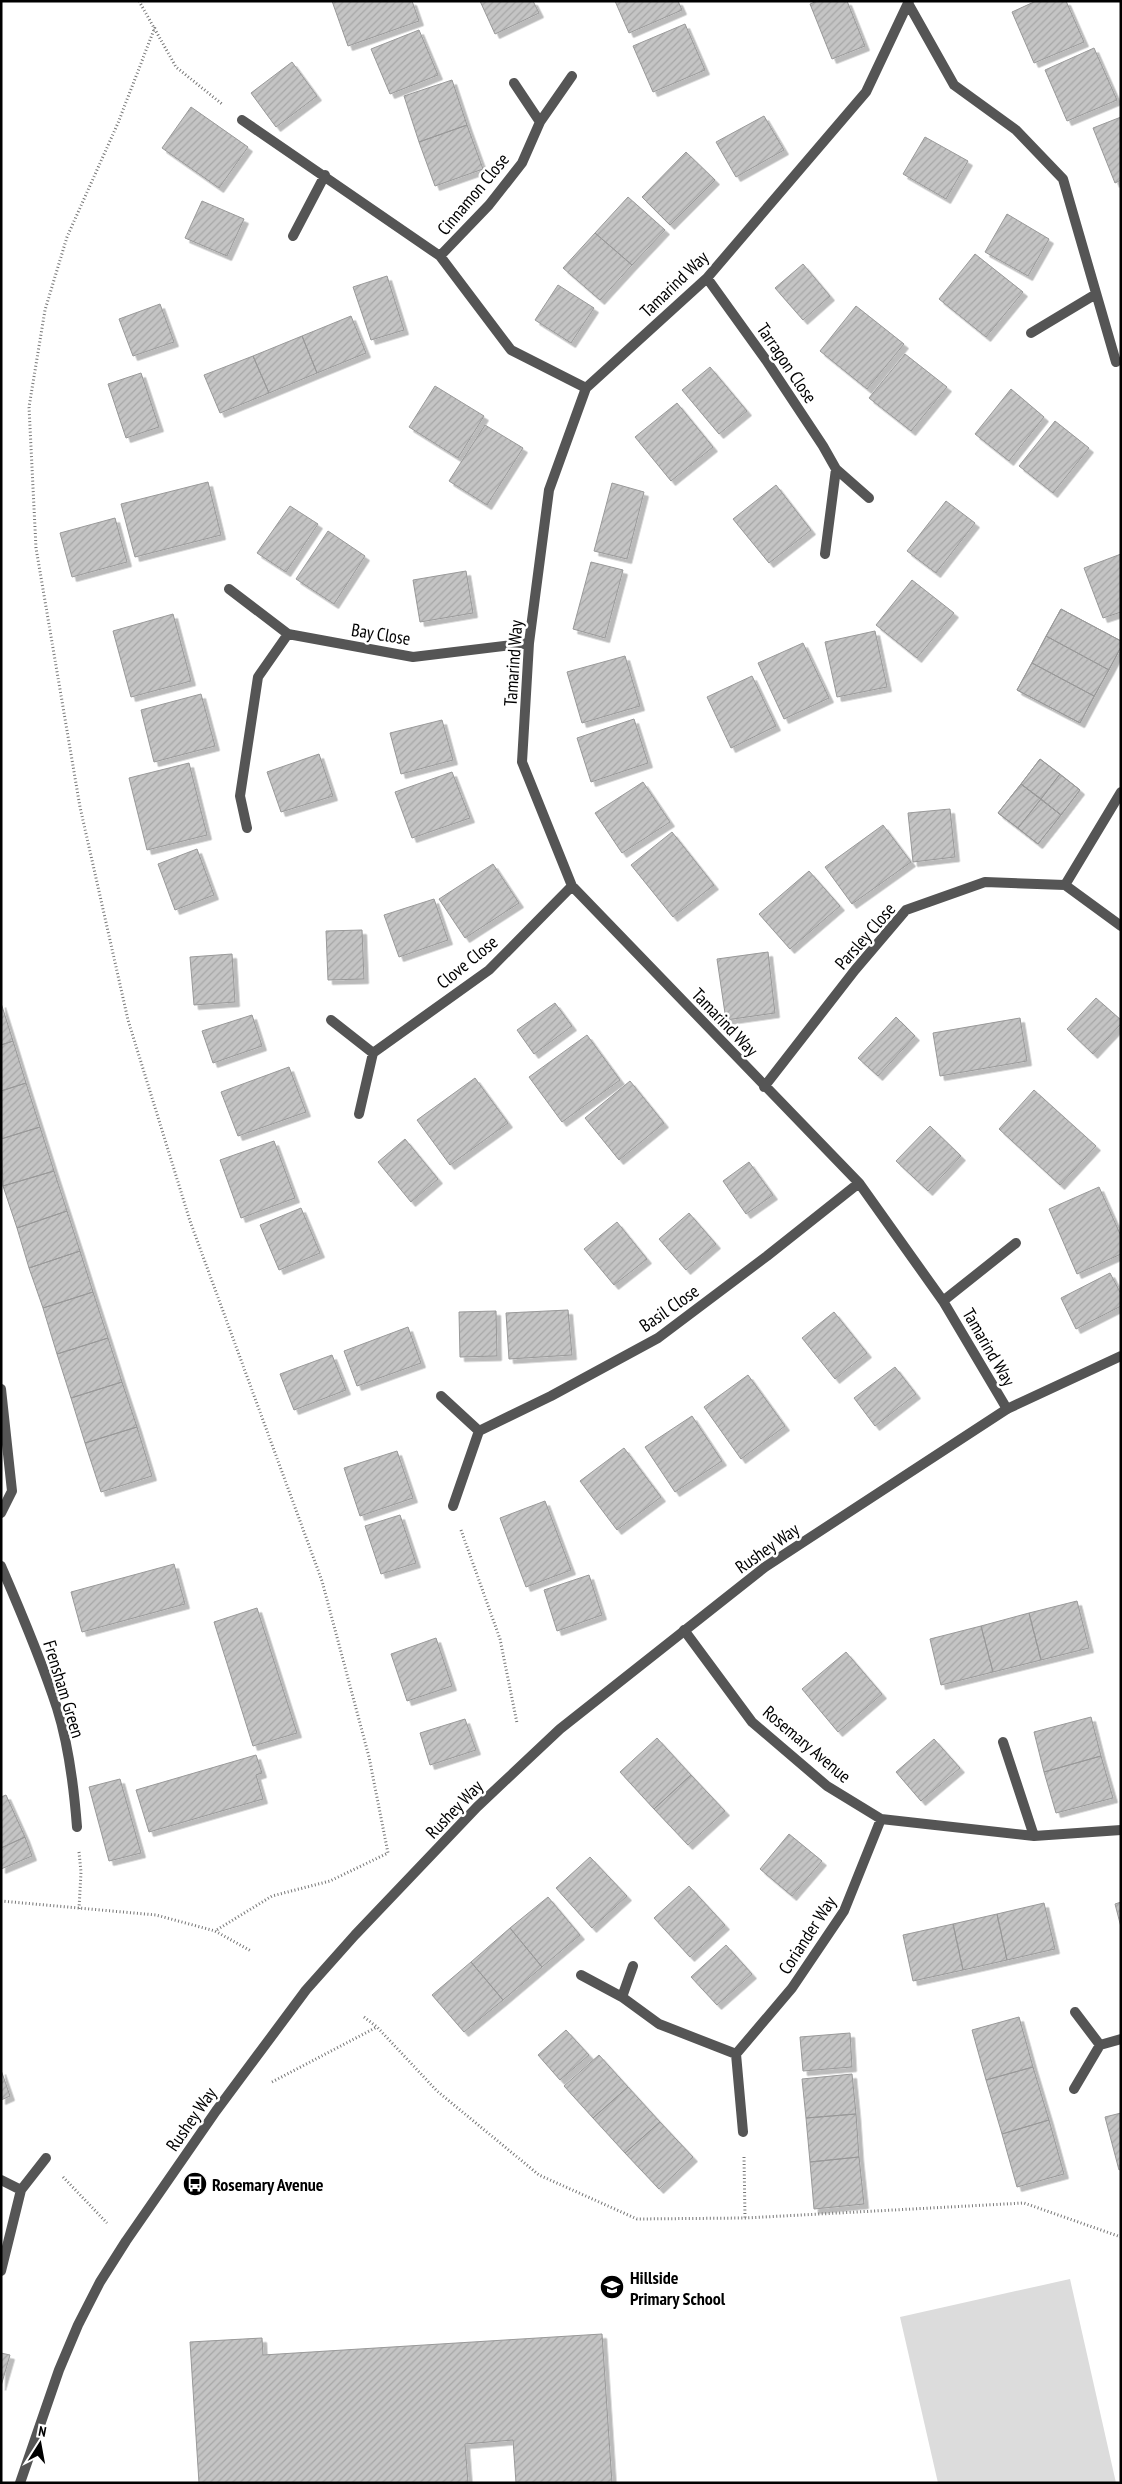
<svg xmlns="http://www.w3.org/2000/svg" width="1122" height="2484" font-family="'PT Sans Narrow',sans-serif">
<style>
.pitch{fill:#dcdcdc}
.building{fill:url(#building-hatch);stroke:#999;filter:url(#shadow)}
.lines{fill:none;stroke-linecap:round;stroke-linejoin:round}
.path{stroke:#777;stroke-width:3;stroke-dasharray:1 2.5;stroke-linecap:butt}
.minor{stroke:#555;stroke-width:10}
.tertiary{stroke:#555;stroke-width:10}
.labels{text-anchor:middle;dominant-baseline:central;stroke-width:5;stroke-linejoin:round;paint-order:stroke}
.street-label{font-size:18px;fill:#000;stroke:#fff}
.poi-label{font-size:18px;font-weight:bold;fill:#000;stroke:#fff;text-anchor:start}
</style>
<defs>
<pattern id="building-hatch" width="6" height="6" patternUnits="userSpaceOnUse" patternTransform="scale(1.25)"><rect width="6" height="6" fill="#c4c4c4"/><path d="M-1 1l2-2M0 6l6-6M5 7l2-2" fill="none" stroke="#a7a7a7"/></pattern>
<filter id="shadow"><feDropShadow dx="4.5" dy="4.5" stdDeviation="0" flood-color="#0004"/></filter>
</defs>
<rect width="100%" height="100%" fill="#fff"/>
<path class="pitch" d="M 1070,2279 L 1116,2483 L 938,2483 L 900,2317 Z"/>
<path class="building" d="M 332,1 L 412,1 L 419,21 L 348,46 Z
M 480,1 L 533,1 L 539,13 L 495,34 Z
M 615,1 L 678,1 L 682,10 L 629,33 Z
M 817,1 L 847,1 L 865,46 L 832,59 L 810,4 Z
M 1036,1 L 1066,1 L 1084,42 L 1034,63 L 1012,12 Z
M 685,24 L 705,70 L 653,92 L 633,46 Z
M 419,30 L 438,75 L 390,94 L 371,49 Z
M 1094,48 L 1117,100 L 1067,121 L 1045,70 Z
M 292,62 L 317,96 L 276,127 L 251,93 Z
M 452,80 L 467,125 L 419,142 L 404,96 Z
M 191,107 L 248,147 L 219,188 L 162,148 Z
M 764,116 L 784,150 L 736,177 L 716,142 Z
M 1121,117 L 1121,180 L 1115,183 L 1093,128 Z
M 467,125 L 483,169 L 435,186 L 419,142 Z
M 925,137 L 968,161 L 946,199 L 903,174 Z
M 686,152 L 715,180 L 670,225 L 642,197 Z
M 628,197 L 665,230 L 632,265 L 595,233 Z
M 202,201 L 244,219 L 227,256 L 185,238 Z
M 1007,214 L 1049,239 L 1028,276 L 985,252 Z
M 595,233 L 632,265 L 600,300 L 563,268 Z
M 975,254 L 1023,292 L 986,337 L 939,299 Z
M 803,264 L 830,296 L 803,320 L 775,288 Z
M 387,276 L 404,330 L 371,340 L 353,287 Z
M 558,285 L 594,308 L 571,343 L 535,320 Z
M 160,304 L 174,342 L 133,356 L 119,319 Z
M 856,306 L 904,344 L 867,389 L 820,351 Z
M 351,316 L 366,353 L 317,373 L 302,336 Z
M 302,336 L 317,373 L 269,393 L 253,356 Z
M 905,354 L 947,387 L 911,431 L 869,398 Z
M 253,356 L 269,393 L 220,413 L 204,375 Z
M 710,367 L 747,411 L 719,434 L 682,390 Z
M 141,373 L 159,427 L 126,438 L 108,384 Z
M 435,386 L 484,416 L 458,458 L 409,427 Z
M 1011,389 L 1044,417 L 1009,461 L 975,434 Z
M 677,403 L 713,447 L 671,481 L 635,437 Z
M 1055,421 L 1089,448 L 1053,493 L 1019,466 Z
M 485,425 L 523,448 L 487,505 L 449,481 Z
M 208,482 L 221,535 L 135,557 L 121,504 Z
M 612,483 L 644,492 L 627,559 L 594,551 Z
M 776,485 L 811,530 L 769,563 L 733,519 Z
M 946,501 L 975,523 L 936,573 L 907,551 Z
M 290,506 L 318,524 L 286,572 L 257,553 Z
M 115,518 L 127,562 L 72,577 L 60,533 Z
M 328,531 L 365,556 L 334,604 L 296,579 Z
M 1121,554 L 1121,612 L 1103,618 L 1084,568 Z
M 591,562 L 623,570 L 605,638 L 573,629 Z
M 466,571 L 473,613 L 420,622 L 413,580 Z
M 912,580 L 954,613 L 917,658 L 876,625 Z
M 1061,609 L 1121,641 L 1121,647 L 1080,723 L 1017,690 Z
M 1061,609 L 1121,641 L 1121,647 L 1109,670 L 1046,636 Z
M 173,614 L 191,681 L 131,697 L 113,631 Z
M 875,631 L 887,687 L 837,697 L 825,642 Z
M 1046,636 L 1109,670 L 1094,696 L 1032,663 Z
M 803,643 L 829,698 L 784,719 L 758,663 Z
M 625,656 L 640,706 L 582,723 L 567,672 Z
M 1032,663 L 1094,696 L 1080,723 L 1017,690 Z
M 752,676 L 776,726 L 731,748 L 707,697 Z
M 201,694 L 215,746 L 154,762 L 141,710 Z
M 634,719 L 648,763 L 591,782 L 577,738 Z
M 442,720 L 453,760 L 401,774 L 390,733 Z
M 319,754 L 333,796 L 281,812 L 267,772 Z
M 1040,759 L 1080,790 L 1061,815 L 1021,784 Z
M 1040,759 L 1060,774 L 1041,799 L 1021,784 Z
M 189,763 L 207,835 L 147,850 L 129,778 Z
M 452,772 L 470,818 L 412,838 L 395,792 Z
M 1060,774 L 1080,790 L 1061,815 L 1041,799 Z
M 643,782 L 670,822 L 622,853 L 595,813 Z
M 1021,784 L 1041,799 L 1018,828 L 998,813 Z
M 1021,784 L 1061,815 L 1038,844 L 998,813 Z
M 1041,799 L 1061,815 L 1038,844 L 1018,828 Z
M 950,809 L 955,857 L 913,862 L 908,813 Z
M 883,825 L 911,862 L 852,904 L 825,867 Z
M 672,832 L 714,885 L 673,917 L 631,865 Z
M 197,849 L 214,895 L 175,910 L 158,864 Z
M 493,864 L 519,903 L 465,938 L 439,899 Z
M 809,871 L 840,906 L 790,949 L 759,914 Z
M 434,899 L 448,940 L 399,957 L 384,915 Z
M 362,930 L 364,979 L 328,980 L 326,931 Z
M 768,952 L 775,1013 L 726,1020 L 717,959 Z
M 232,954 L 235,1002 L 194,1005 L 190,957 Z
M 1096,998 L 1121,1020 L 1121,1024 L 1093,1054 L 1067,1029 Z
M 1,1003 L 13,1041 L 1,1045 Z
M 555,1003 L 572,1026 L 534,1054 L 517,1030 Z
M 252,1015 L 262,1046 L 213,1063 L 202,1031 Z
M 896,1017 L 915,1036 L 878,1076 L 858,1058 Z
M 1020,1018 L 1027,1061 L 940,1076 L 933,1033 Z
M 587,1035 L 620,1080 L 562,1122 L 529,1077 Z
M 13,1041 L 26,1083 L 1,1091 L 1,1045 Z
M 289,1067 L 306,1112 L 238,1136 L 221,1092 Z
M 475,1078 L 508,1123 L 450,1165 L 417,1120 Z
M 630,1081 L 664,1123 L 619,1160 L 585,1118 Z
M 26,1083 L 40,1127 L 1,1139 L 1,1091 Z
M 1034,1090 L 1096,1146 L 1060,1185 L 999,1129 Z
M 930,1126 L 961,1156 L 928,1191 L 896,1161 Z
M 40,1127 L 54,1171 L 3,1186 L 1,1139 Z
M 405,1139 L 438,1179 L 411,1202 L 378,1162 Z
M 274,1141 L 295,1198 L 241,1218 L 220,1160 Z
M 749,1162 L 773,1195 L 746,1214 L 723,1181 Z
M 54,1171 L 67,1211 L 17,1228 L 3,1186 Z
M 1099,1187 L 1121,1236 L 1121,1254 L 1077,1274 L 1049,1209 Z
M 301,1208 L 320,1253 L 279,1270 L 260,1225 Z
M 67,1211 L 80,1251 L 29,1268 L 17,1228 Z
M 689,1213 L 716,1244 L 686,1270 L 659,1239 Z
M 617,1222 L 647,1259 L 614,1285 L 584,1249 Z
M 80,1251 L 93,1292 L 43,1308 L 29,1268 Z
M 1110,1273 L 1121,1294 L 1121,1306 L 1076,1329 L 1061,1298 Z
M 93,1292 L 108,1338 L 57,1354 L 43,1308 Z
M 568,1310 L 572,1355 L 509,1359 L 506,1313 Z
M 496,1311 L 497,1356 L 460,1357 L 459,1312 Z
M 834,1312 L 867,1353 L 835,1379 L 802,1338 Z
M 408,1327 L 421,1363 L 357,1386 L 344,1351 Z
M 108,1338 L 122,1382 L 71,1398 L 57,1354 Z
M 332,1355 L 346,1390 L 294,1410 L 280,1374 Z
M 895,1367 L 916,1394 L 875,1426 L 854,1398 Z
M 748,1375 L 785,1426 L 741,1459 L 704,1407 Z
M 122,1382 L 137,1427 L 85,1443 L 71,1398 Z
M 692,1416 L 722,1461 L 675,1492 L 645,1447 Z
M 137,1427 L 152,1476 L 101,1492 L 85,1443 Z
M 624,1448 L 661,1497 L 617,1530 L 580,1481 Z
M 397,1451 L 413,1498 L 360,1516 L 344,1468 Z
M 545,1501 L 571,1570 L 526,1587 L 500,1518 Z
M 400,1515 L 416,1563 L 381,1574 L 365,1526 Z
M 174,1564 L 185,1604 L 82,1632 L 71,1592 Z
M 589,1575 L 602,1615 L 557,1631 L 544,1590 Z
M 1077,1601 L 1089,1648 L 1041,1660 L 1029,1613 Z
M 257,1608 L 297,1733 L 253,1746 L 214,1622 Z
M 1029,1613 L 1041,1660 L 993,1672 L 981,1626 Z
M 981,1626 L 993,1672 L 941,1685 L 930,1639 Z
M 436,1638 L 452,1686 L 407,1701 L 391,1654 Z
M 846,1652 L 882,1694 L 838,1732 L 802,1689 Z
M 1091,1717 L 1101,1756 L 1044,1772 L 1034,1732 Z
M 465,1719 L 476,1750 L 430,1765 L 420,1733 Z
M 657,1738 L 691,1775 L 654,1809 L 620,1772 Z
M 934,1739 L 960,1768 L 921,1801 L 896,1772 Z
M 256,1755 L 262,1773 L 256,1775 L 263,1799 L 149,1832 L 136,1790 Z
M 1101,1756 L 1113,1798 L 1056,1813 L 1044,1772 Z
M 691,1775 L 725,1811 L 688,1845 L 654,1809 Z
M 120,1779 L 141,1853 L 109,1861 L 89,1787 Z
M 6,1795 L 25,1837 L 1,1848 L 1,1797 Z
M 789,1834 L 822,1861 L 792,1896 L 760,1869 Z
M 25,1837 L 32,1856 L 1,1869 L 1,1848 Z
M 590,1857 L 627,1896 L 592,1928 L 556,1888 Z
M 689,1886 L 725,1925 L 690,1957 L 654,1918 Z
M 548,1897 L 580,1935 L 542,1967 L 510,1928 Z
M 1121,1902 L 1121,1927 L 1115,1904 Z
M 1044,1903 L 1055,1949 L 1007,1960 L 997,1914 Z
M 997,1914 L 1007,1960 L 963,1970 L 953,1924 Z
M 953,1924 L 963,1970 L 913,1981 L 903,1935 Z
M 510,1928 L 542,1967 L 503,2000 L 471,1962 Z
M 726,1945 L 752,1974 L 717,2005 L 691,1977 Z
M 471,1962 L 503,2000 L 464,2032 L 432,1995 Z
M 1019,2017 L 1033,2067 L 986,2080 L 972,2030 Z
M 566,2030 L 589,2055 L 560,2080 L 538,2055 Z
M 850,2033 L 852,2067 L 803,2071 L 800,2037 Z
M 599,2055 L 628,2087 L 593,2118 L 564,2086 Z
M 1033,2067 L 1049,2120 L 1002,2134 L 986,2080 Z
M 1,2070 L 10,2096 L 1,2100 Z
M 852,2074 L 856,2114 L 806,2118 L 802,2079 Z
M 628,2087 L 660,2122 L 625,2153 L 593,2118 Z
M 1121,2113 L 1121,2169 L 1119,2170 L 1105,2117 Z
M 856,2114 L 859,2157 L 810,2162 L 806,2118 Z
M 1049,2120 L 1064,2174 L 1017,2187 L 1002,2134 Z
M 660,2122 L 693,2157 L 659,2189 L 625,2153 Z
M 859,2157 L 864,2204 L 814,2209 L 810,2162 Z
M 602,2334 L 612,2483 L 516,2483 L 513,2440 L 465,2444 L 468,2483 L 199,2483 L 190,2342 L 262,2338 L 263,2355 Z
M 1,2353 L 10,2355 L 1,2386 Z"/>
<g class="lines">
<path class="path" d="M 139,1 L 176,67 L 222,104
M 155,27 L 118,123 L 67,237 L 45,310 L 29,407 L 36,548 L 80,807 L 128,1020 L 190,1221 L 322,1581 L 369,1757 L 388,1853 L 330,1881 L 272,1896 L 215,1931
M 461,1530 L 500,1639 L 517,1723
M 79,1852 L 81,1872 L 79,1909
M 1,1901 L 156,1915 L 215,1931 L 251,1951
M 364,2017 L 377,2027 L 437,2091 L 539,2175 L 637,2219 L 745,2218 L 1024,2203 L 1121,2237
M 272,2082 L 377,2027
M 744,2157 L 745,2218
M 63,2177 L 107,2223"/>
<path class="minor" d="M 909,1 L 866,92 L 707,278 L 586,388 L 549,490 L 529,643 L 522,762 L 572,886 L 859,1183 L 943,1301 L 1007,1409
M 909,5 L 954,85 L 1016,130 L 1063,179 L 1116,362
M 514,83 L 540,122
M 242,120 L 440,256 L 511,350 L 586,388
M 293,236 L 325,175
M 440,256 L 489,205 L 522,163 L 540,122 L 572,76
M 707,278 L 766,360 L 823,446 L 836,469 L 869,498
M 1031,333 L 1096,294
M 825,554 L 836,469
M 229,589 L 288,634 L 413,657 L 529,643
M 247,828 L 240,796 L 258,677 L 288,634
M 1065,885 L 1121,792
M 331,1020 L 373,1053 L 489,970 L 572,886
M 764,1087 L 855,970 L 906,910 L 985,882 L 1065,885 L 1121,926
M 359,1114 L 373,1053
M 943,1301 L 1016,1243
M 1,1389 L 12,1491 L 1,1513
M 441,1396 L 479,1431
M 453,1506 L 479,1431 L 551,1396 L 658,1338 L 767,1256 L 859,1183
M 1,1566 C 21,1612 41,1659 57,1708 C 69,1746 74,1788 77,1827
M 684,1630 L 752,1722 L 827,1786 L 881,1819 L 1034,1836 L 1121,1830
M 1003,1742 L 1034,1836
M 581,1975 L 622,1997 L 659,2024 L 736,2054 L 792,1988 L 844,1911 L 881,1819
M 622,1997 L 633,1966
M 1075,2012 L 1100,2045 L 1121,2039
M 736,2054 L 743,2132
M 1074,2089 L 1100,2045
M 1,2180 L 21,2190
M 1,2271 L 21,2190 L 46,2158"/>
<path class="tertiary" d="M 20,2483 L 59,2370 L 78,2325 L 100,2282 L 126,2241 L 216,2111 L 306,1990 L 355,1935 L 477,1807 L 560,1729 L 765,1567 L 1007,1409 L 1121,1356"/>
</g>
<defs>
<g id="bus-disc" transform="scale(1.25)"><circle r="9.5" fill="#000" stroke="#fff"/><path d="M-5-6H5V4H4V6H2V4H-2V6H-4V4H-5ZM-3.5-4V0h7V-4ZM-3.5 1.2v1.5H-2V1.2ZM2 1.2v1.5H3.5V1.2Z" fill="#fff"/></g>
<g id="school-disc" transform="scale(1.25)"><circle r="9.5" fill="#000" stroke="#fff"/><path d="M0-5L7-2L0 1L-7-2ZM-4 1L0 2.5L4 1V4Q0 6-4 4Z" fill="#fff"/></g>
</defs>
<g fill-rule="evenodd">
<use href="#bus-disc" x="195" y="2184"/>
<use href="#school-disc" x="612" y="2287"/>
</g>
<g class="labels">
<g class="street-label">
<text transform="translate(473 194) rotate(-50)">Cinnamon Close</text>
<text transform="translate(674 284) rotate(-44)">Tamarind Way</text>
<text transform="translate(787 363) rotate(56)">Tarragon Close</text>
<text transform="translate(381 634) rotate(9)">Bay Close</text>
<text transform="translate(513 663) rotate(-86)">Tamarind Way</text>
<text transform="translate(865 936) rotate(-49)">Parsley Close</text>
<text transform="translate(467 962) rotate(-39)">Clove Close</text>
<text transform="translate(725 1022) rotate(46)">Tamarind Way</text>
<text transform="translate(669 1308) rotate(-35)">Basil Close</text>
<text transform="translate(989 1347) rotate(60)">Tamarind Way</text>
<text transform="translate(767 1548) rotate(-35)">Rushey Way</text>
<text transform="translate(64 1689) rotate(73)">Frensham Green</text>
<text transform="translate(807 1744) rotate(40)">Rosemary Avenue</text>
<text transform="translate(454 1809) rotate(-46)">Rushey Way</text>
<text transform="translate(807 1935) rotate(-57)">Coriander Way</text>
<text transform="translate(191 2119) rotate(-55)">Rushey Way</text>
</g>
<g class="poi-label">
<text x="212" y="2184">Rosemary Avenue</text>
<text x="630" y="2277">Hillside<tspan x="630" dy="21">Primary School</tspan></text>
</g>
</g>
<rect width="1122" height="2484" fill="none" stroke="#000000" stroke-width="5"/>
<g transform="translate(40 2444) rotate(11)" stroke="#ffffff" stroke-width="4" paint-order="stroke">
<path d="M0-4L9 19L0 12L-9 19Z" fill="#000000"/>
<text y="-8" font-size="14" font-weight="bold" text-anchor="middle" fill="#000000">N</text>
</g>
</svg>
